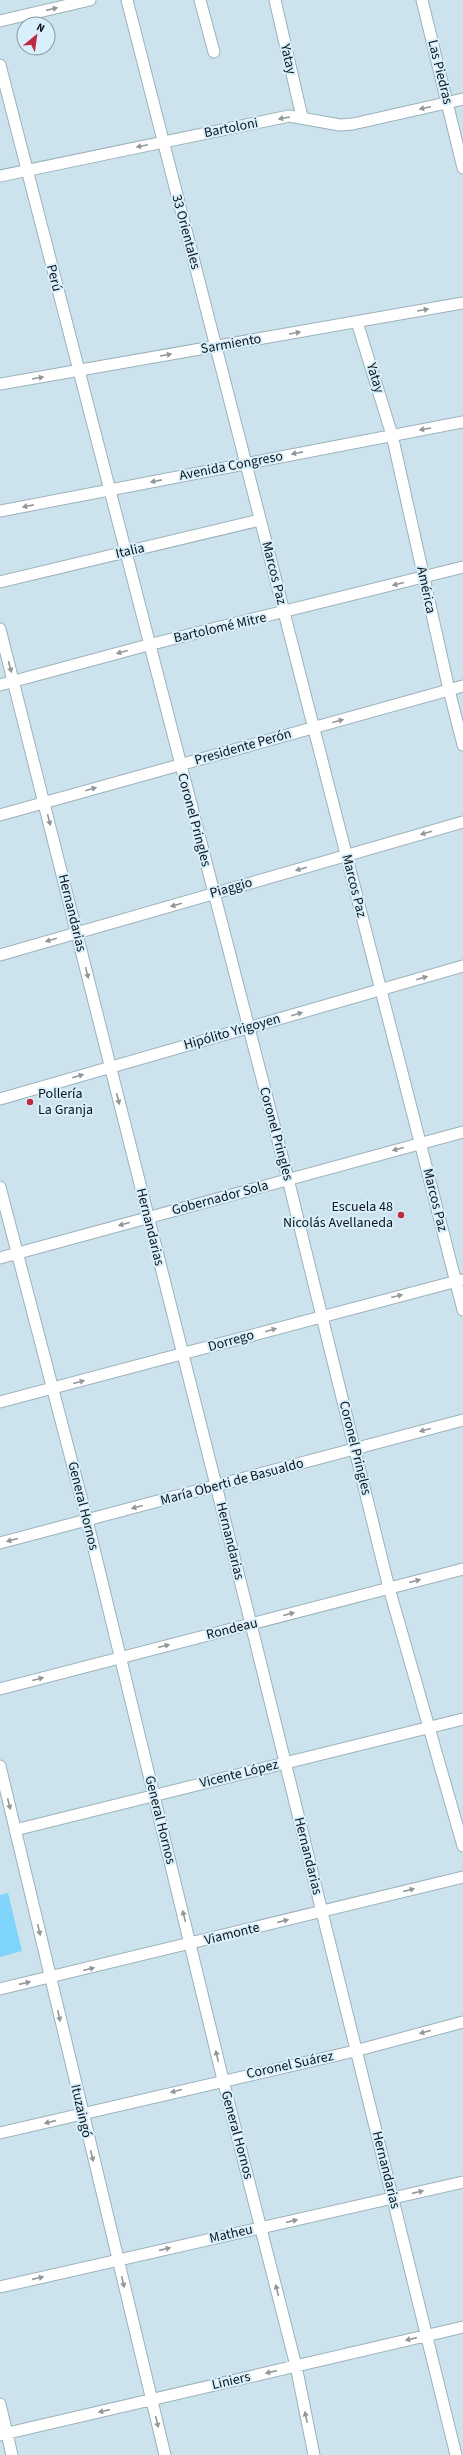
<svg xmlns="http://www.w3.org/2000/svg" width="463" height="2455" font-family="'Source Sans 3',sans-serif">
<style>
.green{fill:#7fd4fb}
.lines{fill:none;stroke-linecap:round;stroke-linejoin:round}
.minor-casing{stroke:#9cb1bc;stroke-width:13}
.minor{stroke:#fff;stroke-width:11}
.oneway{fill:#929698}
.poi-dot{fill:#bb2a3d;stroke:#d9f0fc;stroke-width:1.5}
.labels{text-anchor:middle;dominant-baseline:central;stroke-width:4;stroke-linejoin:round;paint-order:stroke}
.street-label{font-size:14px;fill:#0d1519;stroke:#d9f0fc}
.poi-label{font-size:14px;fill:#0d1519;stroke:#d9f0fc;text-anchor:start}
</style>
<rect width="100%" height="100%" fill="#cce3ee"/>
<path class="green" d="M 8,1893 L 22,1951 L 0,1957 L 0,1895 Z"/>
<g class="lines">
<g class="minor-casing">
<path id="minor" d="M 127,0 L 463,1310
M 200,0 L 214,52
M 275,0 L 302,117
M 422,0 L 463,168
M 0,21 L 90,0
M 0,65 L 288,1179 L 389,1588 L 463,1846
M 0,176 L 289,116 L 340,125 L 353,124 L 463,99
M 357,322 L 392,435 L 449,690 L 463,745
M 0,384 L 463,303
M 0,511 L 463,422
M 0,582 L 260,520
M 0,629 L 251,1624 L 456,2455
M 0,685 L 148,645 L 463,567
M 0,815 L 463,686
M 0,955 L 463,822
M 0,1099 L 463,966
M 0,1187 L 87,1520 L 223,2080 L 296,2366 L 314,2455
M 0,1258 L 463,1132
M 0,1402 L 461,1280
M 0,1543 L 463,1420
M 0,1689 L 463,1569
M 0,1766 L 165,2455
M 15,1830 L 463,1719
M 0,1989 L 463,1877
M 0,2133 L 355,2051 L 463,2022
M 0,2287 L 463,2182
M 0,2404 L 12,2455
M 0,2435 L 463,2327"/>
</g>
<use href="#minor" class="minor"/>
</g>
<defs><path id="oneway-solid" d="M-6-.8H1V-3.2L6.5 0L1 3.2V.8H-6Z"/></defs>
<g class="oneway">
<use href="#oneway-solid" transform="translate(52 9) rotate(-13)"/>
<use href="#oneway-solid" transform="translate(425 108) rotate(168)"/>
<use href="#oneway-solid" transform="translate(284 118) rotate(170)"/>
<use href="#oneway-solid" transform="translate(142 146) rotate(168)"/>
<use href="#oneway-solid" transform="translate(423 310) rotate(-10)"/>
<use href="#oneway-solid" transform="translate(295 333) rotate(-10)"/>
<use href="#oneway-solid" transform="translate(166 355) rotate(-10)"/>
<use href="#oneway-solid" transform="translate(38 378) rotate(-10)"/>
<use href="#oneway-solid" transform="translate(425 429) rotate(170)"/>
<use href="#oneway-solid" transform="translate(297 453) rotate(169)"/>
<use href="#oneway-solid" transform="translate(156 481) rotate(169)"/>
<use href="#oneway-solid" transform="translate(28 506) rotate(169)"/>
<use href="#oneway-solid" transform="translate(398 584) rotate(166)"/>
<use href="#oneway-solid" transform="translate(122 652) rotate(165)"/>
<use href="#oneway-solid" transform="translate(10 667) rotate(75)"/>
<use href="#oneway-solid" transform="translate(338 721) rotate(-15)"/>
<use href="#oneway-solid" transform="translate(91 789) rotate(-16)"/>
<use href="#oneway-solid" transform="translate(49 820) rotate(76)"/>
<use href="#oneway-solid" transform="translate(426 833) rotate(164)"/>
<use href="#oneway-solid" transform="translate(301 869) rotate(164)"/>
<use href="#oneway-solid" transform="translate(176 905) rotate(164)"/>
<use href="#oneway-solid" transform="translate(51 940) rotate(164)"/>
<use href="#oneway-solid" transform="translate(87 973) rotate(76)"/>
<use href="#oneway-solid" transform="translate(422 978) rotate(-16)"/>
<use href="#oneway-solid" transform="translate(297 1014) rotate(-16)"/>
<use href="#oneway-solid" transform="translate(78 1076) rotate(-16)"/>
<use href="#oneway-solid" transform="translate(118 1099) rotate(76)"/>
<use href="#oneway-solid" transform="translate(398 1149) rotate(165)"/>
<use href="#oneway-solid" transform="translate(124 1224) rotate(165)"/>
<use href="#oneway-solid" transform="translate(397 1296) rotate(-14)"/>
<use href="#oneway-solid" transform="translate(271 1330) rotate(-16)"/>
<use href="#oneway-solid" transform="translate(79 1382) rotate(-15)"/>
<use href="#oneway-solid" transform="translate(425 1430) rotate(165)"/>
<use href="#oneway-solid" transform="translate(137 1507) rotate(165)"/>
<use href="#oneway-solid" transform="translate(12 1540) rotate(165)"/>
<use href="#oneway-solid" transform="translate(415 1581) rotate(-15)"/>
<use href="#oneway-solid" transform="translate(289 1614) rotate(-15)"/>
<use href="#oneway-solid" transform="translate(164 1646) rotate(-14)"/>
<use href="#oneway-solid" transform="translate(38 1679) rotate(-15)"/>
<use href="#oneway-solid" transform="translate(9 1804) rotate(77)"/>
<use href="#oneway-solid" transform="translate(409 1890) rotate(-14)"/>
<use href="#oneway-solid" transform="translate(184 1916) rotate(-104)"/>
<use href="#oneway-solid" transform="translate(283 1921) rotate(-14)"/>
<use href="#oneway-solid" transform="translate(39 1930) rotate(77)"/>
<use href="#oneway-solid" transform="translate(89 1969) rotate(-14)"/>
<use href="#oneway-solid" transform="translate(25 1983) rotate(-13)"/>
<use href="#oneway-solid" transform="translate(59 2016) rotate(77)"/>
<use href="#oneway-solid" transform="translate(425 2032) rotate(165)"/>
<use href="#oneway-solid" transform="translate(217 2056) rotate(-103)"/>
<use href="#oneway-solid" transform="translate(176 2091) rotate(166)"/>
<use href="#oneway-solid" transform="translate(50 2122) rotate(167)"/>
<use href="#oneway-solid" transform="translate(92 2156) rotate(76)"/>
<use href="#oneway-solid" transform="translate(418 2192) rotate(-13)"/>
<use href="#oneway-solid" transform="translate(292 2221) rotate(-13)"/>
<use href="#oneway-solid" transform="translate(165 2249) rotate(-13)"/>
<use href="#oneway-solid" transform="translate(38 2278) rotate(-13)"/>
<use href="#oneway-solid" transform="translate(123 2282) rotate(77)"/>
<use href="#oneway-solid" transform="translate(277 2290) rotate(-104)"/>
<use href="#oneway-solid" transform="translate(411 2339) rotate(167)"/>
<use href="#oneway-solid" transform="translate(271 2372) rotate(167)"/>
<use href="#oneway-solid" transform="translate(104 2411) rotate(167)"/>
<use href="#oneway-solid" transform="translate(306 2417) rotate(-102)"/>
<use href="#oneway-solid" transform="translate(157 2422) rotate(77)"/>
</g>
<g class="poi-dot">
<circle cx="30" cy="1102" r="4"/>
<circle cx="401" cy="1215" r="4"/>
</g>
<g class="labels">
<g class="street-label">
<text transform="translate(288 59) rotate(77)">Yatay</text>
<text transform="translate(440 72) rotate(76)">Las Piedras</text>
<text transform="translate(231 128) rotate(-11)">Bartoloni</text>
<text transform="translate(186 232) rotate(75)">33 Orientales</text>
<text transform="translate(54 278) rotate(76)">Perú</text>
<text transform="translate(231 344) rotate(-10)">Sarmiento</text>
<text transform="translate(375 378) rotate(73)">Yatay</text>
<text transform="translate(231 466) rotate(-11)">Avenida Congreso</text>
<text transform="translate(130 551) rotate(-13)">Italia</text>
<text transform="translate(274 573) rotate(76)">Marcos Paz</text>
<text transform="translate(426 590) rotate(78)">América</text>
<text transform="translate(220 628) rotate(-13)">Bartolomé Mitre</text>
<text transform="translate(243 747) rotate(-16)">Presidente Perón</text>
<text transform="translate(194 820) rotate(75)">Coronel Pringles</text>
<text transform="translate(354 886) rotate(76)">Marcos Paz</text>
<text transform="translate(231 888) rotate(-16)">Piaggio</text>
<text transform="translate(72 913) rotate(76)">Hernandarias</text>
<text transform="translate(232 1032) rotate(-16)">Hipólito Yrigoyen</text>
<text transform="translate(276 1134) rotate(75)">Coronel Pringles</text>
<text transform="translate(220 1198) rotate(-15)">Gobernador Sola</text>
<text transform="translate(435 1200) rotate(76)">Marcos Paz</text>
<text transform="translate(150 1227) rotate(76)">Hernandarias</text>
<text transform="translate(231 1341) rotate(-16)">Dorrego</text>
<text transform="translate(355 1448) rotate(76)">Coronel Pringles</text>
<text transform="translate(232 1482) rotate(-15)">María Oberti de Basualdo</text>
<text transform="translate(83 1506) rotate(76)">General Hornos</text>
<text transform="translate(230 1541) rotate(76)">Hernandarias</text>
<text transform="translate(232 1629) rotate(-14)">Rondeau</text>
<text transform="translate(239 1774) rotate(-14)">Vicente López</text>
<text transform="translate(160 1820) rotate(76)">General Hornos</text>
<text transform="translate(308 1856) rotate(76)">Hernandarias</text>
<text transform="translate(232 1934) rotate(-14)">Viamonte</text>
<text transform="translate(290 2065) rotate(-12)">Coronel Suárez</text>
<text transform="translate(81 2111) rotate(77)">Ituzaingó</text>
<text transform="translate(237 2135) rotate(75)">General Hornos</text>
<text transform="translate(386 2170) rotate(76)">Hernandarias</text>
<text transform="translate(231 2234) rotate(-13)">Matheu</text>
<text transform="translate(231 2381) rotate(-13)">Liniers</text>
</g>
<g class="poi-label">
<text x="38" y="1094">Pollería<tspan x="38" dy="16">La Granja</tspan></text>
<text x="393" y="1207" text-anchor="end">Escuela 48<tspan x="393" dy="16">Nicolás Avellaneda</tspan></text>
</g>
</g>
<g transform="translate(36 36) rotate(29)"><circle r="19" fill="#d9f0fc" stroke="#8798a1"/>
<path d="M0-3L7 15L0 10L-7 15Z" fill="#bb2a3d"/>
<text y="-6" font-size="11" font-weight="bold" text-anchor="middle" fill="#0d1519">N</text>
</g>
</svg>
